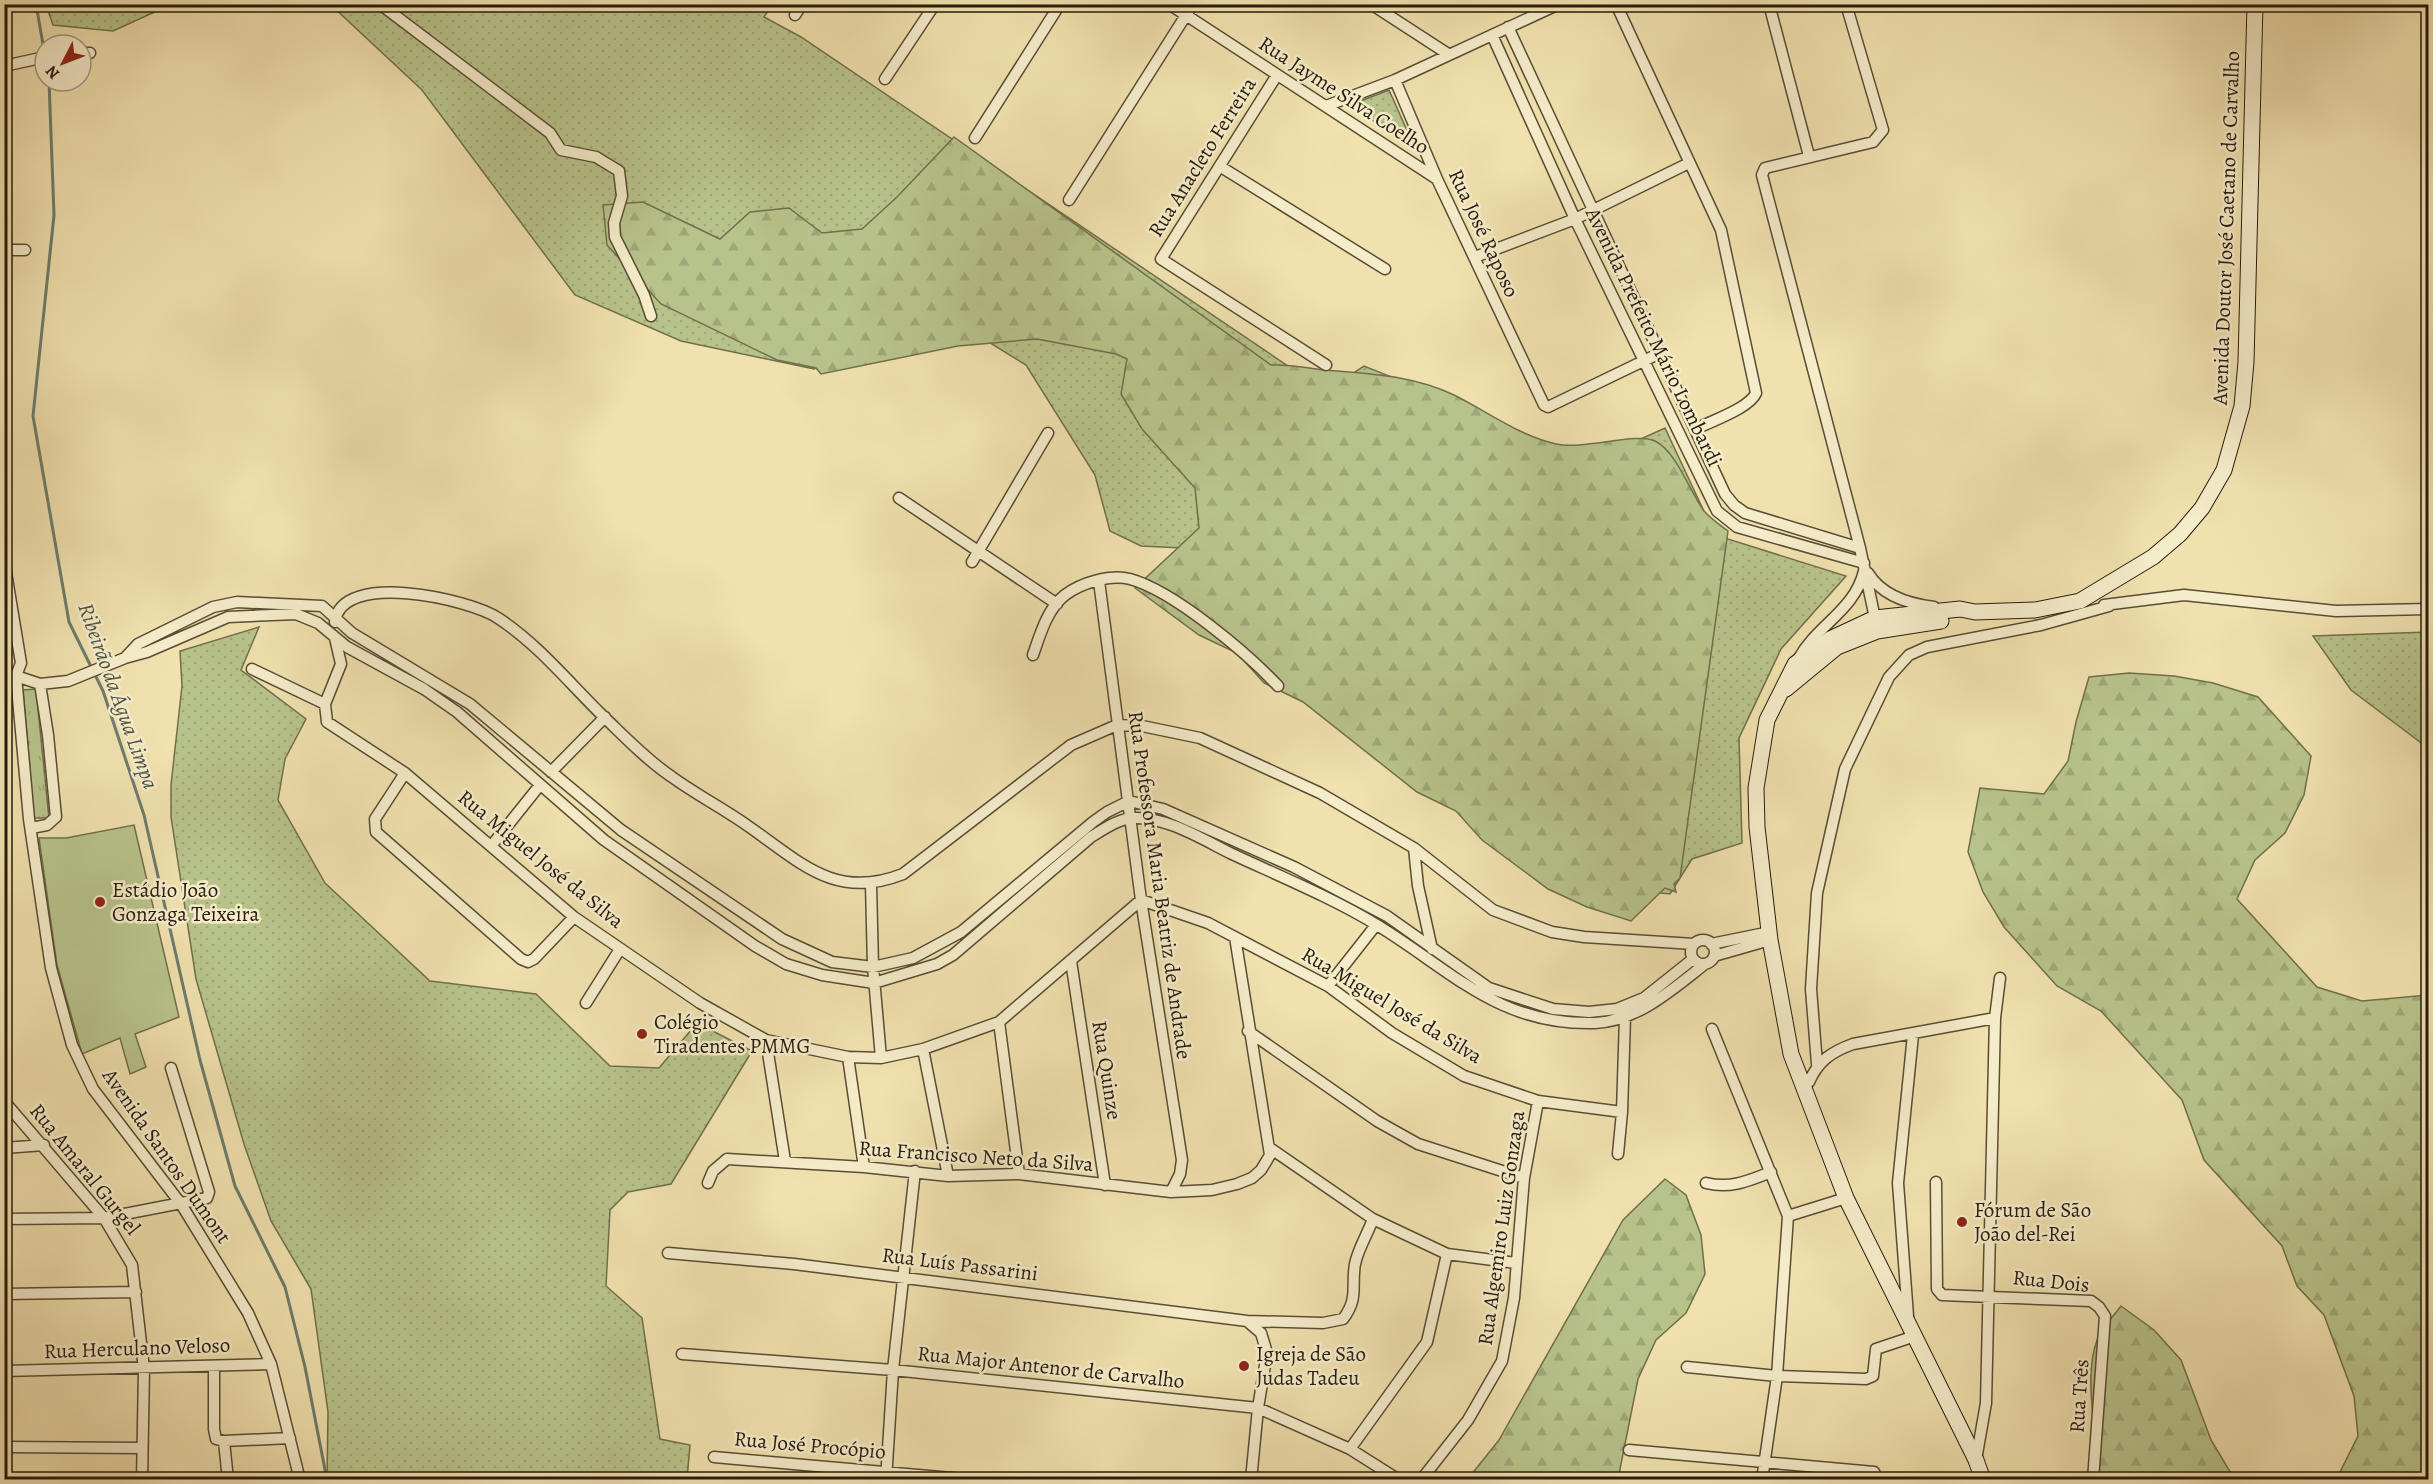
<svg xmlns="http://www.w3.org/2000/svg" width="2433" height="1484" font-family="Alegreya,serif">
<style>
.grass{fill:url(#grass-dots);stroke:#706f4c;stroke-width:1.5}
.forest{fill:url(#forest-firs);stroke:#706f4c;stroke-width:1.5}
.park{fill:url(#park-tufts);stroke:#706f4c;stroke-width:1.5}
.pitch{fill:#b8c38b;stroke:#706f4c;stroke-width:1.5}
.lines{fill:none;stroke-linecap:round;stroke-linejoin:round}
.stream{stroke:#6c7c6e;stroke-width:3}
.minor-casing{stroke:#594c35;stroke-width:13}
.secondary-casing{stroke:#271b0d;stroke-width:17}
.minor{stroke:#f5ecca;stroke-width:10}
.secondary{stroke:#f5ecca;stroke-width:15}
.poi-dot{fill:#8f2418;stroke:#f5ecca;stroke-width:2}
.labels{text-anchor:middle;dominant-baseline:central;stroke-width:5;stroke-linejoin:round;paint-order:stroke}
.street-label{font-size:21px;fill:#271b0d;stroke:#f5ecca}
.poi-label{font-size:21px;fill:#271b0d;stroke:#f5ecca;text-anchor:start}
.water-label{font-size:22px;font-style:italic;fill:#4f5445;stroke:#f5ecca}
</style>
<defs>
<pattern id="grass-dots" width="8" height="8" patternUnits="userSpaceOnUse" patternTransform="scale(1.5)"><rect width="8" height="8" fill="#b8c38b"/><path d="M2 2h.1M6 6h.1" fill="none" stroke="#9ea777" stroke-width="1.8" stroke-linecap="round"/></pattern>
<pattern id="forest-firs" width="22" height="20" patternUnits="userSpaceOnUse" patternTransform="scale(1.5)"><rect width="22" height="20" fill="#b8c38b"/><path d="M5 1l3.5 6h-7zM16 11l3.5 6h-7z" fill="#9ea777"/></pattern>
<pattern id="park-tufts" width="24" height="20" patternUnits="userSpaceOnUse" patternTransform="scale(1.5)"><rect width="24" height="20" fill="#b8c38b"/><path d="M3 7l-1-3M5 7V3M7 7l1-3M15 17l-1-3M17 17v-4M19 17l1-3" fill="none" stroke="#9ea777"/></pattern>
</defs>
<rect width="100%" height="100%" fill="#f0e1ae"/>
<filter id="stains"><feTurbulence type="fractalNoise" baseFrequency=".00333" numOctaves="4"/><feColorMatrix values="0 0 0 0 .2 0 0 0 0 .09 0 0 0 0 .02 0 0 0 .5 -.17"/></filter>
<radialGradient id="worn" r=".72"><stop offset=".6" stop-color="#630" stop-opacity="0"/><stop offset="1" stop-color="#630" stop-opacity=".3"/></radialGradient>
<path class="grass" d="M 46,5 L 47,4 L 170,5 L 113,31 L 53,25 Z
M 331,5 L 772,5 L 764,17 L 801,37 L 1291,368 L 1332,387 L 1364,366 L 1444,398 L 1524,437 L 1599,458 L 1665,428 L 1715,535 L 1846,576 L 1781,649 L 1739,738 L 1742,843 L 1692,859 L 1670,894 L 1650,892 L 1204,549 L 1141,546 L 1110,531 L 1095,475 L 1026,365 L 942,313 L 814,369 L 681,341 L 575,295 L 422,90 Z
M 1389,90 L 1414,146 L 1414,148 L 1350,105 Z
M 259,627 L 241,670 L 306,719 L 285,759 L 278,800 L 325,883 L 430,981 L 536,994 L 610,1066 L 659,1068 L 697,1023 L 752,1051 L 671,1184 L 628,1192 L 610,1210 L 606,1286 L 642,1318 L 660,1439 L 690,1445 L 687,1479 L 327,1479 L 328,1412 L 311,1289 L 271,1221 L 244,1144 L 196,979 L 171,817 L 171,785 L 182,686 L 180,651 Z
M 2428,632 L 2428,748 L 2351,690 L 2313,636 Z"/>
<path class="forest" d="M 954,137 L 1271,365 C 1290,364 1307,368 1325,370 C 1369,374 1413,375 1454,395 C 1488,412 1518,435 1556,444 C 1583,450 1637,432 1655,441 C 1676,451 1690,492 1704,511 C 1711,519 1720,525 1728,531 L 1680,878 L 1674,884 L 1676,892 L 1665,888 L 1631,921 L 1587,907 L 1548,889 L 1482,840 L 1456,811 L 1417,792 L 1303,702 L 1264,683 L 1237,653 L 1199,635 L 1135,588 L 1199,528 L 1195,488 L 1142,429 L 1121,394 L 1127,359 L 1116,354 L 1037,339 L 958,346 L 821,374 L 816,368 L 777,360 L 661,304 L 607,245 L 603,205 L 643,202 L 720,239 L 750,212 L 789,208 L 822,233 L 862,229 L 897,197 Z
M 2129,673 L 2174,676 L 2213,683 L 2258,697 L 2311,756 L 2304,795 L 2285,833 L 2255,860 L 2237,899 L 2317,987 L 2362,1001 L 2428,995 L 2428,1479 L 2333,1479 L 2339,1474 L 2358,1436 L 2354,1396 L 2324,1315 L 2297,1286 L 2282,1246 L 2204,1160 L 2182,1100 L 2101,1011 L 2057,986 L 2004,927 L 1983,892 L 1968,852 L 1980,788 L 2044,794 L 2068,761 L 2076,722 L 2089,677 Z
M 1665,1179 L 1686,1195 L 1701,1235 L 1705,1274 L 1686,1313 L 1656,1340 L 1638,1379 L 1618,1479 L 1467,1480 L 1499,1440 L 1623,1220 Z
M 2121,1306 L 2154,1330 L 2181,1360 L 2211,1440 L 2232,1475 L 2238,1479 L 2093,1479 C 2102,1433 2081,1386 2097,1340 C 2101,1328 2114,1316 2121,1306 Z"/>
<path class="park" d="M 36,689 L 49,818 L 34,818 L 23,690 Z"/>
<path class="pitch" d="M 134,825 L 179,1017 L 135,1034 L 146,1067 L 130,1074 L 120,1038 L 82,1054 L 57,965 L 39,838 L 66,838 Z"/>
<g class="lines">
<path class="stream" d="M 36,4 L 45,56
M 49,81 L 54,215 L 33,416 L 69,622 L 103,691 L 144,815 L 200,1060 L 235,1186 L 285,1287 L 305,1367 L 327,1480"/>
<g class="minor-casing">
<path id="minor" d="M 380,4 L 550,133 L 561,150 L 596,157 L 619,171 L 622,196 L 614,223 L 615,237 L 644,295 L 651,316
M 1169,4 L 1437,179
M 1371,4 L 1448,54
M 1616,4 L 1721,230 L 1756,393 C 1750,408 1711,421 1696,429
M 1769,4 L 1809,156
M 1846,4 L 1883,130 L 1873,142 L 1765,168 L 1762,175 L 1860,548 L 1876,623
M 795,15 L 802,4
M 1508,27 L 1725,494 L 1734,505 L 1745,513 L 1860,548
M 1492,35 L 1575,219 L 1717,511 L 1737,527 L 1864,563
M 81,53 L 90,53
M 4,66 L 45,57
M 1277,75 L 1161,259 L 1326,365
M 885,79 L 935,4
M 1395,80 L 1437,179 L 1544,405 L 1548,407 L 1660,353
M 1326,106 L 1395,80 L 1559,4
M 975,138 L 1060,4
M 1221,167 L 1385,269
M 1069,200 L 1193,4
M 4,250 L 25,250
M 1475,257 L 1575,219 L 1689,163
M 899,498 L 1057,604
M 4,560 L 21,663 L 16,676 L 29,819 L 51,968 L 72,1045 L 93,1089 L 181,1204 L 248,1313 L 271,1364 L 300,1480
M 972,562 L 1048,433
M 1868,573 C 1882,596 1909,604 1934,607
M 1099,581 L 1141,900 L 1182,1160 L 1180,1174 L 1171,1192
M 2104,605 L 2184,595 L 2336,611 L 2428,609
M 335,622 C 341,570 469,599 498,618 C 538,644 570,684 604,717 C 625,737 648,761 672,777 C 697,795 724,809 748,826 C 800,862 835,901 903,874 L 1071,745 L 1117,725 L 1142,726 L 1200,738 L 1320,793 L 1414,848 L 1493,910 L 1552,932 L 1584,937 L 1694,944
M 1033,655 C 1040,635 1047,609 1065,595 C 1081,583 1110,574 1130,579 C 1174,591 1247,653 1278,686
M 125,658 L 138,644 L 213,607 L 237,602 L 322,606 L 352,633 L 470,704 L 621,830 L 782,939 L 832,962 L 873,967 L 913,958 L 961,932 L 1093,822 L 1107,812 L 1129,801 L 1163,809 L 1294,867 L 1387,916 L 1489,988 L 1553,1009 L 1589,1012 L 1617,1009 L 1644,998 L 1693,959
M 1799,658 C 1817,625 1855,610 1864,571
M 252,669 L 325,704 L 327,722 L 405,773 L 574,917 L 700,1003 L 766,1040 L 848,1057 L 881,1058 L 923,1049 L 999,1022 L 1141,900 L 1208,923 L 1328,986 L 1392,1033 L 1464,1076 L 1538,1101 L 1622,1112
M 4,676 L 16,676 L 40,684 L 68,681 L 125,658 L 147,652 L 228,617 L 296,614 L 318,623 L 347,647 L 424,689 L 457,712 L 604,840 L 755,946 L 786,964 L 822,975 L 874,983 L 937,964 L 953,955 L 1091,837 C 1104,829 1118,819 1133,818 C 1165,816 1202,839 1230,853 C 1277,875 1333,898 1377,925 C 1451,970 1499,1026 1595,1023 C 1638,1021 1673,989 1705,964
M 325,704 L 341,664 L 335,638
M 551,772 L 605,717
M 405,773 L 375,819 L 376,832 L 521,959 L 528,962 L 534,959 L 574,917
M 31,828 L 47,825 L 56,817 L 48,735 L 40,684
M 492,845 L 540,785
M 1414,848 L 1418,886 L 1432,949
M 871,884 L 873,967 L 881,1058
M1691 952a12 12 0 1 1 24 0a12 12 0 1 1-24 0Z
M 1711,944 L 1770,932
M 1714,956 L 1770,940
M 1071,961 L 1105,1185
M 1328,986 L 1376,925
M 586,1003 L 620,949
M 999,1022 L 1019,1174
M 1712,1029 L 1788,1216 L 1777,1376 L 1762,1480
M 1248,1031 L 1377,1121 L 1418,1144 L 1524,1178
M 766,1040 L 785,1161
M 923,1049 L 948,1176
M 848,1057 L 864,1167
M 1817,1064 L 1811,989 L 1817,893 L 1845,769 L 1889,677 L 1909,655 L 1927,647 L 2041,625 L 2109,606
M 1800,1075 L 1809,1082 C 1818,1061 1831,1052 1853,1044 L 1995,1018
M 4,1101 L 104,1218 L 132,1265 L 144,1369 L 142,1480
M 4,1148 L 44,1145
M 1270,1148 L 1373,1219 L 1447,1254 L 1516,1263
M 1618,1154 L 1622,1112 L 1625,1017
M 1936,1182 L 1937,1289 L 1942,1295 L 2091,1301 L 2099,1307 L 2105,1316 L 2093,1480
M 708,1183 L 713,1171 L 727,1159 L 864,1167 L 948,1176 L 1019,1174 L 1171,1192 L 1212,1190 L 1237,1184 L 1252,1178 L 1261,1170 L 1270,1155 L 1235,937
M 1706,1183 C 1731,1189 1748,1181 1771,1172
M 1788,1216 L 1846,1198
M 4,1219 L 104,1218 L 207,1198 L 209,1192 L 171,1068
M 668,1253 L 794,1264 L 1247,1321 L 1323,1323 L 1343,1319 C 1359,1298 1351,1287 1355,1264 C 1358,1249 1368,1233 1373,1219
M 4,1294 L 136,1292
M 1908,1316 L 1898,1183 L 1913,1035
M 1247,1321 L 1261,1333 L 1267,1353 L 1258,1408 L 1251,1480
M 682,1354 L 893,1370 L 1258,1408 L 1350,1449 L 1399,1480
M 214,1366 L 214,1429 L 216,1439 L 224,1441 L 228,1480
M 1687,1367 L 1777,1376 L 1866,1379 L 1873,1376 L 1876,1349 L 1915,1336
M 4,1371 L 271,1364
M 224,1441 L 290,1438
M 4,1447 L 141,1448
M 1350,1449 L 1427,1342 L 1447,1254
M 1629,1450 L 1874,1472 L 1878,1480
M 714,1457 L 975,1480
M 1976,1460 L 1986,1403 L 1995,1018 L 2000,978
M 886,1480 L 893,1370 L 915,1171
M 1421,1480 L 1468,1420 L 1502,1361 L 1514,1298 L 1524,1178 L 1538,1101"/>
</g>
<g class="secondary-casing">
<path id="secondary" d="M 1786,689 L 1837,647 L 1877,631 L 1941,621
M 1983,1480 L 1976,1460 L 1846,1198 L 1791,1054 L 1770,940 L 1757,827 L 1756,788 L 1767,720 L 1795,664 L 1830,639 L 1875,618 L 1960,609 L 1975,612 L 2035,610 L 2080,601 L 2153,557 L 2180,534 L 2202,508 L 2224,470 L 2242,406 L 2246,362 L 2255,4"/>
</g>
<use href="#minor" class="minor"/>
<use href="#secondary" class="secondary"/>
</g>
<g class="poi-dot">
<circle cx="100" cy="902" r="6"/>
<circle cx="642" cy="1034" r="6"/>
<circle cx="1962" cy="1222" r="6"/>
<circle cx="1244" cy="1366" r="6"/>
</g>
<g class="labels">
<g class="street-label">
<text transform="translate(1344 95) rotate(33)">Rua Jayme Silva Coelho</text>
<text transform="translate(1202 157) rotate(-58)">Rua Anacleto Ferreira</text>
<text transform="translate(2226 228) rotate(-88)">Avenida Doutor José Caetano de Carvalho</text>
<text transform="translate(1484 233) rotate(65)">Rua José Raposo</text>
<text transform="translate(1654 337) rotate(64)">Avenida Prefeito Mário Lombardi</text>
<text transform="translate(541 859) rotate(39)">Rua Miguel José da Silva</text>
<text transform="translate(1160 885) rotate(82)">Rua Professora Maria Beatriz de Andrade</text>
<text transform="translate(1392 1005) rotate(31)">Rua Miguel José da Silva</text>
<text transform="translate(1107 1070) rotate(81)">Rua Quinze</text>
<text transform="translate(167 1156) rotate(55)">Avenida Santos Dumont</text>
<text transform="translate(976 1156) rotate(4)">Rua Francisco Neto da Silva</text>
<text transform="translate(85 1169) rotate(51)">Rua Amaral Gurgel</text>
<text transform="translate(1501 1228) rotate(-82)">Rua Algemiro Luiz Gonzaga</text>
<text transform="translate(960 1264) rotate(7)">Rua Luís Passarini</text>
<text transform="translate(2051 1281) rotate(6)">Rua Dois</text>
<text transform="translate(137 1348) rotate(-2)">Rua Herculano Veloso</text>
<text transform="translate(1051 1367) rotate(6)">Rua Major Antenor de Carvalho</text>
<text transform="translate(2079 1396) rotate(-86)">Rua Três</text>
<text transform="translate(810 1445) rotate(5)">Rua José Procópio</text>
</g>
<g class="poi-label">
<text x="112" y="890">Estádio João<tspan x="112" dy="24">Gonzaga Teixeira</tspan></text>
<text x="654" y="1022">Colégio<tspan x="654" dy="24">Tiradentes PMMG</tspan></text>
<text x="1974" y="1210">Fórum de São<tspan x="1974" dy="24">João del-Rei</tspan></text>
<text x="1256" y="1354">Igreja de São<tspan x="1256" dy="24">Judas Tadeu</tspan></text>
</g>
<g class="water-label">
<text transform="translate(118 696) rotate(70)">Ribeirão da Água Limpa</text>
</g>
</g>
<rect width="2433" height="1484" fill="none" stroke="#f0e1ae" stroke-width="24"/>
<rect x="6" y="6" width="2421" height="1472" fill="none" stroke="#271b0d" stroke-width="3"/>
<rect x="12" y="12" width="2409" height="1460" fill="none" stroke="#271b0d" stroke-width="1.5"/>
<g transform="translate(63 63) rotate(228)"><circle r="28" fill="#f5ecca" stroke="#a3987e" stroke-width="1.5"/>
<path d="M0-4.5L10 22L0 15L-10 22Z" fill="#8f2418"/>
<text y="-9" font-size="16" font-weight="bold" text-anchor="middle" fill="#271b0d">N</text>
</g>
<rect width="100%" height="100%" filter="url(#stains)"/>
<rect width="100%" height="100%" fill="url(#worn)"/>
</svg>
